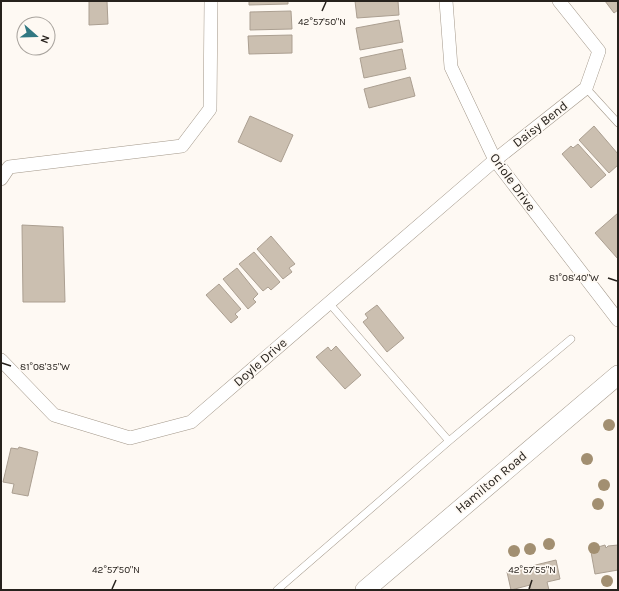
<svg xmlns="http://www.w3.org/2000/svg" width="619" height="591" font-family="Karla,sans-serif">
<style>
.building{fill:#cbbfb0;stroke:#ab9f91}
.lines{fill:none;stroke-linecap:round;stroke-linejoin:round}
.lane-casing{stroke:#a3988a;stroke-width:8}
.street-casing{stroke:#a3988a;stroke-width:14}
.secondary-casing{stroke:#a3988a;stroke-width:20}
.lane{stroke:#fff;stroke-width:7}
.street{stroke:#fff;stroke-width:13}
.secondary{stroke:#fff;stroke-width:19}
.tree{fill:#a28f71}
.ticks{fill:none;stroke:#27221d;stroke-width:1.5}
.labels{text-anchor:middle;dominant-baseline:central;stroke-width:3.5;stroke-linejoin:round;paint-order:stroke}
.street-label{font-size:13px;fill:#27221d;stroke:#fef9f3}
.ticks-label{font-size:10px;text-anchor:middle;fill:#27221d;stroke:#fef9f3;stroke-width:3.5;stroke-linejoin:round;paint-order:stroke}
</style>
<rect width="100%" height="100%" fill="#fef9f3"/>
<path class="building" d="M 89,1 L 107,1 L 108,24 L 89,25 Z
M 249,1 L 288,1 L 288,4 L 249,5 Z
M 355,1 L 398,1 L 399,15 L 357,18 Z
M 605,1 L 618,1 L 618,10 L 614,13 Z
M 291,11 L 292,29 L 250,30 L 250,12 Z
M 399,20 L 403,42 L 360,50 L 356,28 Z
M 292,35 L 292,53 L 249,54 L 248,36 Z
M 402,49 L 406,69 L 364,78 L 360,58 Z
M 410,77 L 415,96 L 369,108 L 364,89 Z
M 250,116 L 293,135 L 281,162 L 238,142 Z
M 594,126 L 618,154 L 618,165 L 609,173 L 579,140 Z
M 578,144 L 606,175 L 591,188 L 562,154 L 571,146 L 573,148 Z
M 618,213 L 618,259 L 595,233 Z
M 22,225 L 63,227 L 65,302 L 23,302 Z
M 271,236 L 295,264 L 289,268 L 292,272 L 283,279 L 257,249 Z
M 254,252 L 280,282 L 271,290 L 268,287 L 263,291 L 239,264 Z
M 237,268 L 258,294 L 253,299 L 256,302 L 248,309 L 223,279 Z
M 219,284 L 241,309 L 235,314 L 238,317 L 231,323 L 206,295 Z
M 377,305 L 404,338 L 387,352 L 363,322 L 368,318 L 365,314 Z
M 336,346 L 361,375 L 345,389 L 316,357 L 328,347 L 331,351 Z
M 19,447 L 38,452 L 28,496 L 12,493 L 14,484 L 3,482 L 11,448 L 18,449 Z
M 605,545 L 606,548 L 608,546 L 618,545 L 618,570 L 595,574 L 591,552 L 591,549 Z
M 556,560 L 560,579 L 547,582 L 549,590 L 531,590 L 530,585 L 511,590 L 507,572 Z"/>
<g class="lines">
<g class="lane-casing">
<path id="lane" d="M 586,88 L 618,123
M 329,303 L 449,441
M 277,590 L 449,441 L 571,339"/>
</g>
<g class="street-casing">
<path id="street" d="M 446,1 L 451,67 L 495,160 L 618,320
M 1,179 L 9,167 L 182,146 L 210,109 L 211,1
M 1,360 L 54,415 L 130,438 L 191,422 L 495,160 L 586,88 L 599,51 L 559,1"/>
</g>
<g class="secondary-casing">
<path id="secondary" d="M 365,590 L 618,375"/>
</g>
<use href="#lane" class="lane"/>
<use href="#street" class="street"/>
<use href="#secondary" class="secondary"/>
</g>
<g class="tree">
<circle cx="609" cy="425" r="6"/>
<circle cx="587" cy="459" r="6"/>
<circle cx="604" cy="485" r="6"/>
<circle cx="598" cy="504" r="6"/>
<circle cx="549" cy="544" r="6"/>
<circle cx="594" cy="548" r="6"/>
<circle cx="530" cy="549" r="6"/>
<circle cx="514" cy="551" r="6"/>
<circle cx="607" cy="581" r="6"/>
</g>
<path class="ticks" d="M 322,11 L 326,2M 608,278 L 617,281M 2,363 L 11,366M 112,589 L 116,580M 529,589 L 532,580"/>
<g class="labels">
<g class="street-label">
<text transform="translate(540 124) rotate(-38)">Daisy Bend</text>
<text transform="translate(513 182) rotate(54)">Oriole Drive</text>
<text transform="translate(260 362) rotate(-41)">Doyle Drive</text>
<text transform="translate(491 482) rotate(-40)">Hamilton Road</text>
</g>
</g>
<g class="ticks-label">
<text x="322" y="25">42°57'50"N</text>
<text x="574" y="281">81°08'40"W</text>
<text x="45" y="370">81°08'35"W</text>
<text x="116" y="573">42°57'50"N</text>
<text x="532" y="573">42°57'55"N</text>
</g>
<rect width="619" height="591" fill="none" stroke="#27221d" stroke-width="4"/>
<g transform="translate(36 36) rotate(110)"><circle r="19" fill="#fef9f3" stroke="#a8a39d"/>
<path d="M0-3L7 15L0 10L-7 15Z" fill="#317882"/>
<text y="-6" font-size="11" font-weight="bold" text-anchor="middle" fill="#27221d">N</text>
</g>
</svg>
